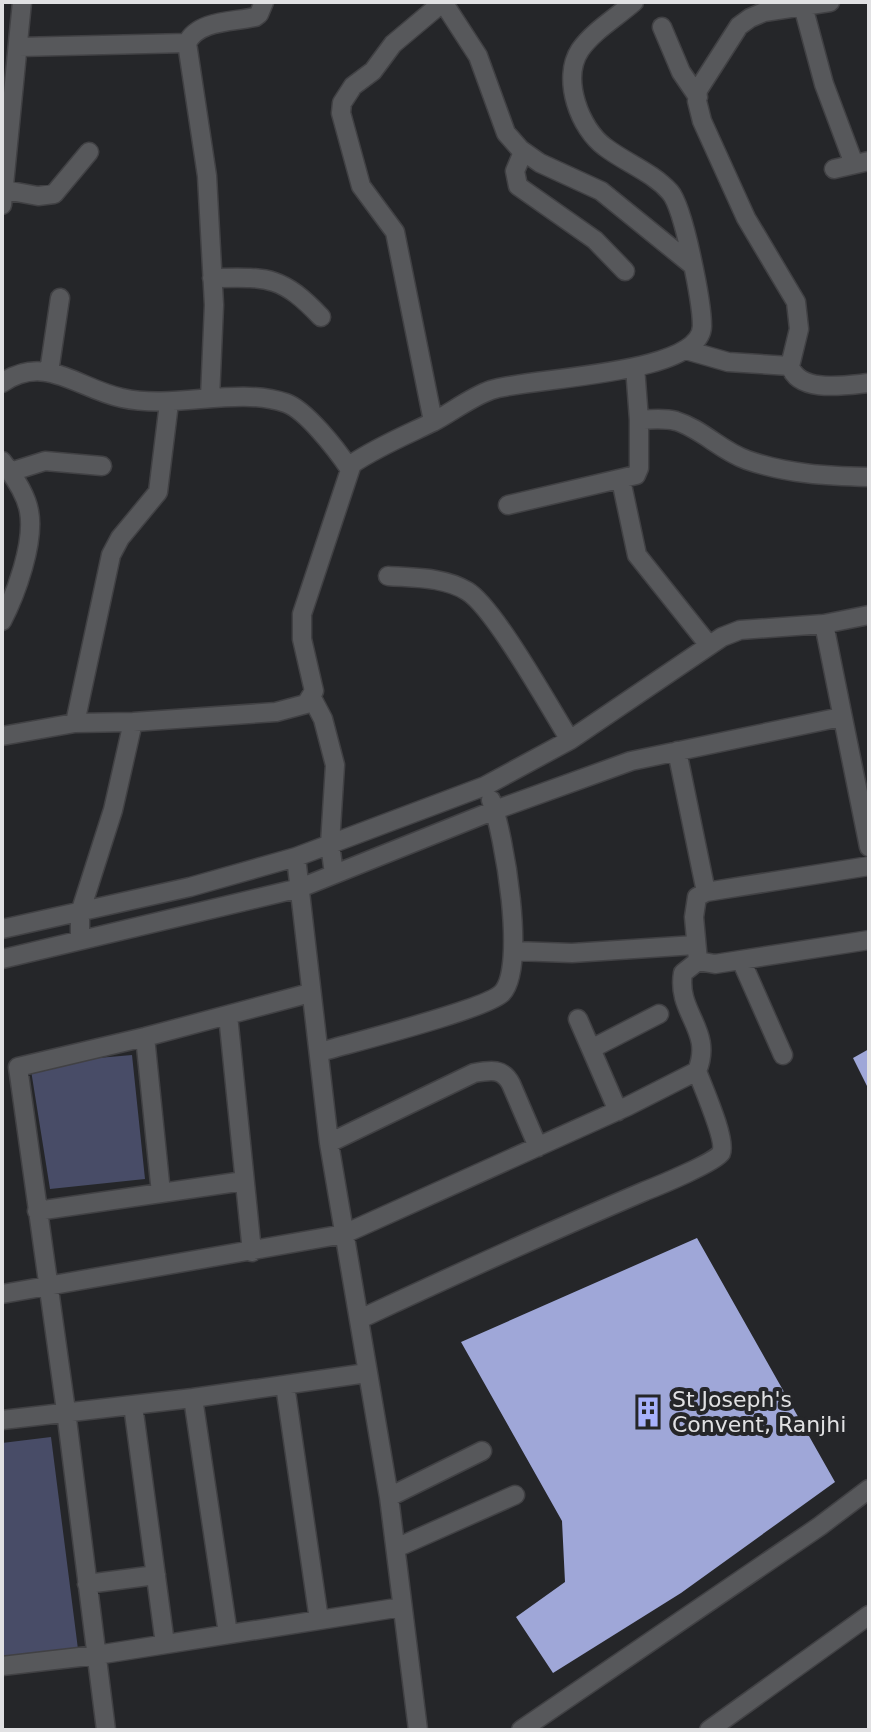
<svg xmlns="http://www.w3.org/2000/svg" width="871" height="1732" font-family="'DejaVu Sans',sans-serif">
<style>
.green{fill:#484c67}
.building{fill:#9fa7d8}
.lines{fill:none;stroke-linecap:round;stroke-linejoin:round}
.minor-casing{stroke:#414144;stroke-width:21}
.minor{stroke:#57585b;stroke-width:18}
.labels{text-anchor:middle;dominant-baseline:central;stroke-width:8;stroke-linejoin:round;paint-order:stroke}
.poi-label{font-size:22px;fill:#e1e1e3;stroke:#252629;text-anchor:start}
</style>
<rect width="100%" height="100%" fill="#252629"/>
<path class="green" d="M 132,1055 L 145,1179 L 50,1189 L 30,1064 Z
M 51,1437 L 79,1657 L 2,1656 L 2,1443 Z"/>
<path class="building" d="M 869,1049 L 869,1090 L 853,1058 Z
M 697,1238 L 835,1482 L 681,1593 L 553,1673 L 516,1617 L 565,1582 L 562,1521 L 461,1342 Z"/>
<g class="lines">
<g class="minor-casing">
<path id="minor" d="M 443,2 L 478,56 L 506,133 L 520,149 L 540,163 L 601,191 L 691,264
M 830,2 L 764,12 L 750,18 L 739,26 L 698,90 L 697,101 L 702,121 L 746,218 L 796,302 L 799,329 L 790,366 C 799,394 847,385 869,383
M 803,6 L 824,84 L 854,164
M 662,27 L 681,72 L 698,97
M 19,47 L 187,43
M 523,152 L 515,171 L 518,186 L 595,240 L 625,271
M 834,169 L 869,161
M 5,190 L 38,196 L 54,194 L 89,152
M 2,205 L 22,2
M 212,278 C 268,277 281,275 321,317
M 686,350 L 728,362 L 790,366
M 49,372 L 60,298
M 2,383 C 45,353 79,389 122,398 C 176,410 236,386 286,403 C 306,410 337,450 349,468
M 210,398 L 214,305 L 207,176 L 187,43 C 198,20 233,22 255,17 L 259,14 L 264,2
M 639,420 C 652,419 665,418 676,421 C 702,429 721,451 747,460 C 787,474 827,476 869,477
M 433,421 L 395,232 L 361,186 L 341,113 L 342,103 L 353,86 L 373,71 L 393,44 L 443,2
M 2,461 C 13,475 26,494 29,511 C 35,542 16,594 2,621
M 10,472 L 45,461 L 102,466
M 621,480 L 637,555 L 708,644
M 508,505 L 636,475 L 639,468 L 639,420 L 635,367
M 388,576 C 415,578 444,577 467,591 C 494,607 550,708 570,740
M 824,624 L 869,847
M 312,698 L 323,719 L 335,765 L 330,844 L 334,874
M 75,723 L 111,555 L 120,538 L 158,492 L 169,403
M 2,736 L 75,723 L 133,722 L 276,712 L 306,704 L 314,691 L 302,639 L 302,614 L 352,464 C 377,447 406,435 433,422 C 452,412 471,397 491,390 C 529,377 701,376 702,326 C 702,303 684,208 670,192 C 652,172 626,163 605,147 C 580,129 561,79 580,50 C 593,31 617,17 634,2
M 677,751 L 706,892
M 296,857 L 329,1143 L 389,1497 L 418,1730
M 2,929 L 190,887 L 296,857 L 485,786 L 570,740 L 722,637 L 740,630 L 824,624 L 869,615
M 80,940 L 80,913 L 113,810 L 133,722
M 514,951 L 572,953 L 695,945
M 2,959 L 300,888 L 495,810 L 631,761 L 841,717
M 741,960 L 783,1055
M 698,961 L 694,917 L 697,897 L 706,892 L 869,866
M 228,1015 L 252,1252
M 578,1019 L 618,1111
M 145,1037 L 161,1193
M 591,1049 L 659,1014
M 320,1052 C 351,1043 487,1009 502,993 C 527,967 504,833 491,800
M 329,1143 L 474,1073 C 491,1070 503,1068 511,1084 L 538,1147
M 37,1211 L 244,1181
M 2,1294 L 344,1234 L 628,1106 L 697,1071 C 714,1030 676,1013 683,973 L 698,961 L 715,964 L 869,940
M 360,1319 C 454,1275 549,1232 645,1191 C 658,1186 716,1162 721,1153 C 727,1141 702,1085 697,1071
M 285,1385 L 319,1620
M 193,1398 L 228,1634
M 133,1405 L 165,1644
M 2,1420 L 193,1398 L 367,1373
M 389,1497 L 482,1451
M 396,1548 L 515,1495
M 87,1584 L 156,1575
M 2,1666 L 97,1655 L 402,1607
M 106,1730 L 66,1411 L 18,1067 L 145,1037 L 310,993
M 521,1730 L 820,1526 L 869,1489
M 709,1730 L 869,1615"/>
</g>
<use href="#minor" class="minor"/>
</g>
<defs>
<g id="building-bare" transform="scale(2.4)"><path d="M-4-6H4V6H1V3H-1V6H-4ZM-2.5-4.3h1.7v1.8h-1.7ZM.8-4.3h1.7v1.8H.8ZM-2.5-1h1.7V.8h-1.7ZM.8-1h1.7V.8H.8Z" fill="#a7b1fc" stroke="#252629" stroke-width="2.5" paint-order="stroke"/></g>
</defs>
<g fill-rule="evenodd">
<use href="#building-bare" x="648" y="1412"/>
</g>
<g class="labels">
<g class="poi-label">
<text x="672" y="1399">St Joseph's<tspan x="672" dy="25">Convent, Ranjhi</tspan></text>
</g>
</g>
<rect width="871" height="1732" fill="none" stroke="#e1e1e3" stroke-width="8"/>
</svg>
